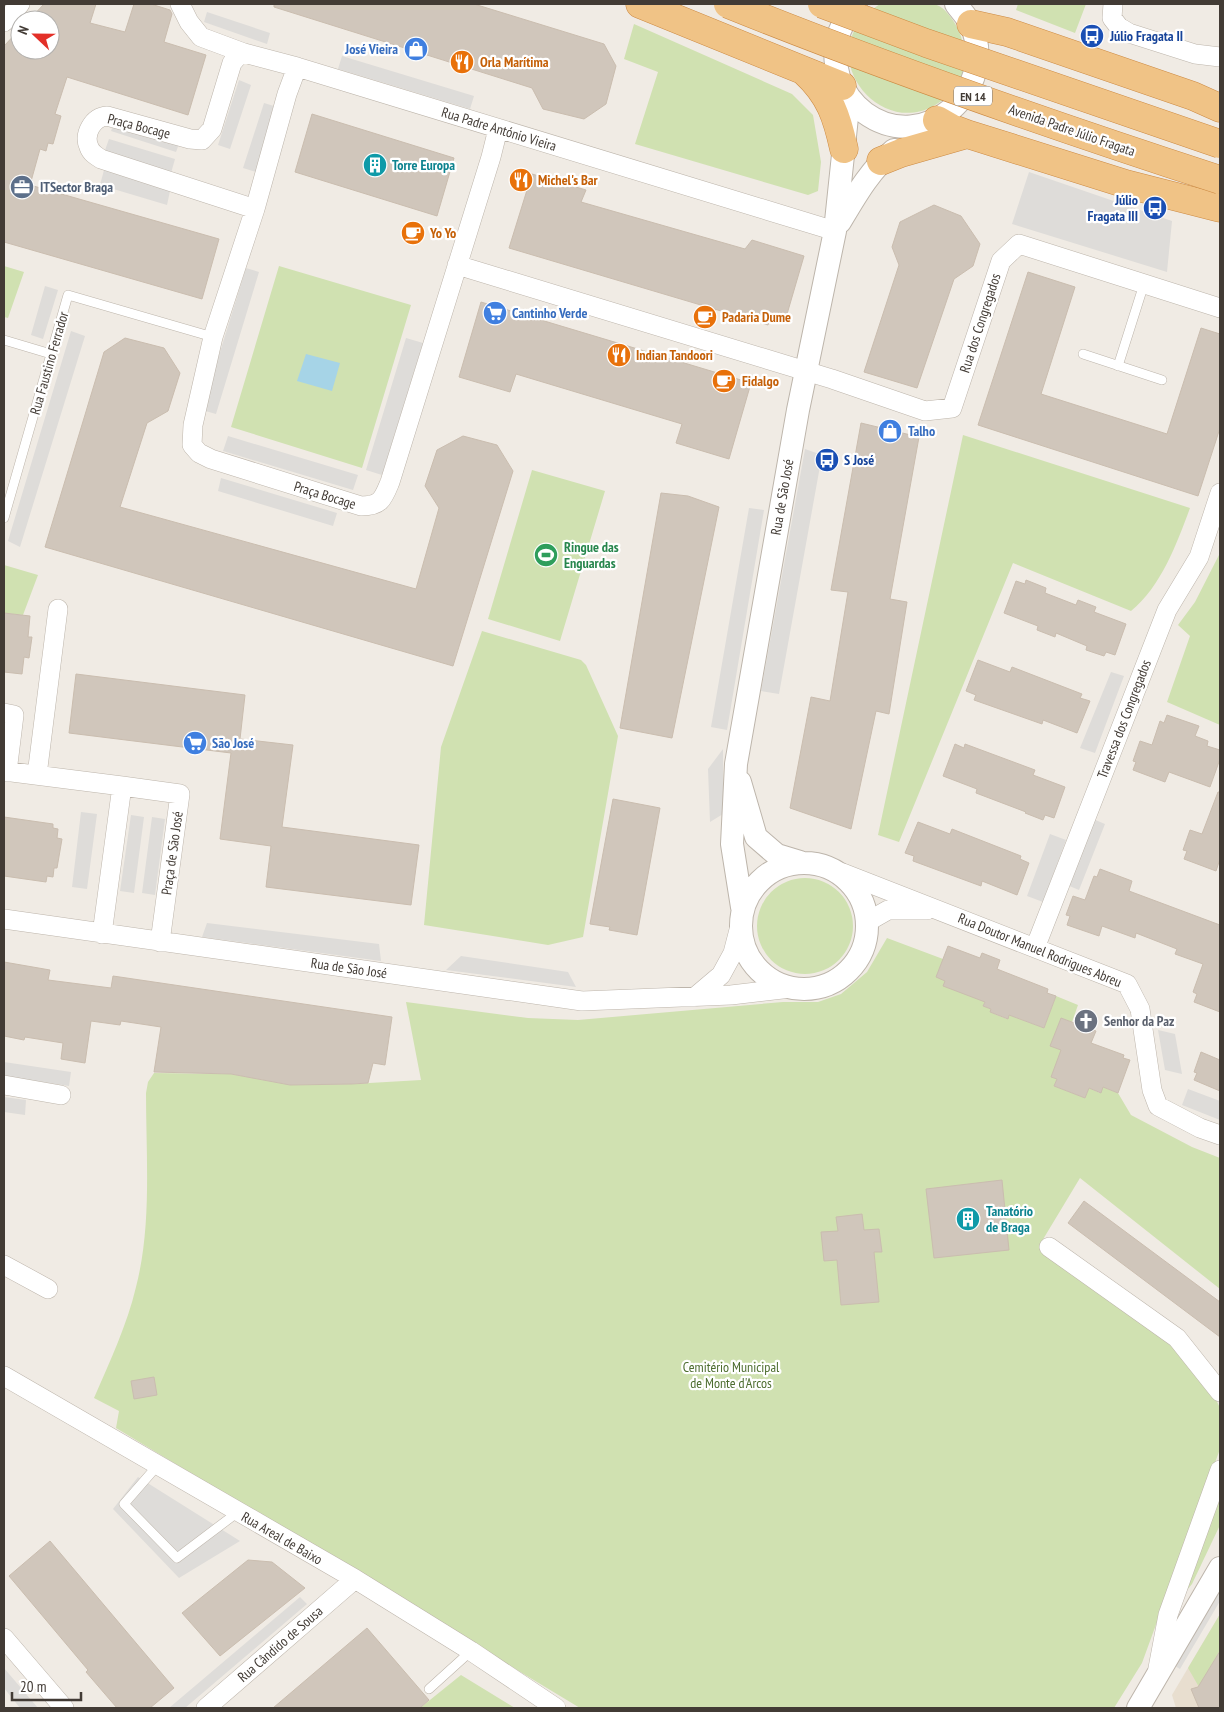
<svg xmlns="http://www.w3.org/2000/svg" width="1224" height="1712" font-family="'PT Sans Narrow',sans-serif">
<style>
.education{fill:#e8decf}
.green{fill:#d0e1b1}
.parking{fill:#dedcd9}
.water{fill:#a6d4e7}
.building{fill:#d0c6bb;stroke:#cabdaf}
.lines{fill:none;stroke-linecap:round;stroke-linejoin:round}
.service-casing{stroke:#bdb5ab;stroke-width:10}
.minor-casing{stroke:#bdb5ab;stroke-width:20}
.tertiary-casing{stroke:#bdb5ab;stroke-width:24}
.trunk-casing{stroke:#cc8a43;stroke-width:29}
.service{stroke:#fff;stroke-width:9}
.minor{stroke:#fff;stroke-width:19}
.tertiary{stroke:#fff;stroke-width:22}
.trunk{stroke:#f0c386;stroke-width:28}
.trunk-bridge-casing{stroke:#cc8a43;stroke-width:29;stroke-linecap:butt}
.trunk-bridge{stroke:#f0c386;stroke-width:28}
.labels{text-anchor:middle;dominant-baseline:central;stroke-width:4.5;stroke-linejoin:round;paint-order:stroke}
.shield{fill:#fff;stroke:#7b7672;stroke-width:1}
.shield-label{font-size:12px;font-weight:bold;fill:#423b35}
.transit-label{font-size:14px;font-weight:bold;fill:#164399;stroke:#fff;text-anchor:start}
.shop-label{font-size:14px;font-weight:bold;fill:#366cbe;stroke:#fff;text-anchor:start}
.food-label{font-size:14px;font-weight:bold;fill:#c56008;stroke:#fff;text-anchor:start}
.street-label{font-size:14px;fill:#423b35;stroke:#fff}
.culture-label{font-size:14px;font-weight:bold;fill:#0d838f;stroke:#fff;text-anchor:start}
.service-label{font-size:14px;font-weight:bold;fill:#4e5e75;stroke:#fff;text-anchor:start}
.leisure-label{font-size:14px;font-weight:bold;fill:#27864d;stroke:#fff;text-anchor:start}
.worship-label{font-size:14px;font-weight:bold;fill:#5b616d;stroke:#fff;text-anchor:start}
.park-label{font-size:14px;fill:#4d6d2f;stroke:#fff}
</style>
<rect width="100%" height="100%" fill="#f0ebe4"/>
<path class="education" d="M 1220,1614 L 1220,1708 L 1176,1708 L 1172,1695 Z"/>
<path class="green" d="M 880,4 C 894,4 921,1 933,4 C 940,5 945,10 949,15 C 964,33 972,64 957,85 C 897,164 798,55 880,4 Z
M 1018,4 L 1086,4 L 1075,33 L 1016,10 Z
M 634,24 L 792,94 L 813,115 L 821,162 L 818,191 L 808,195 L 635,144 L 658,72 L 624,59 Z
M 4,266 L 24,272 L 8,318 L 4,317 Z
M 279,266 L 411,305 L 362,468 L 231,427 Z
M 963,435 L 1190,508 C 1177,543 1161,587 1131,611 L 1013,563 L 899,842 L 878,835 Z
M 532,470 L 605,491 L 560,641 L 488,619 Z
M 1220,553 L 1220,725 L 1167,702 L 1190,636 L 1178,625 L 1195,602 Z
M 4,565 L 38,575 L 23,615 L 4,613 Z
M 482,631 L 581,660 L 586,665 L 618,736 L 583,937 L 548,945 L 424,925 L 441,747 Z
M757 926a48 48 0 1 1 96 0a48 48 0 1 1-96 0Z
M 887,938 L 943,959 L 987,997 L 983,1006 L 991,1009 L 990,1012 L 1007,1019 L 1009,1015 L 1044,1028 L 1056,996 L 1078,1005 L 1072,1022 L 1066,1020 L 1063,1028 L 1067,1052 L 1052,1077 L 1057,1079 L 1054,1086 L 1085,1098 L 1089,1088 L 1100,1093 L 1103,1087 L 1118,1093 L 1131,1115 L 1192,1147 L 1220,1158 L 1220,1289 L 1080,1178 L 1039,1246 L 1124,1310 L 1172,1343 L 1208,1383 L 1220,1408 L 1220,1449 L 1142,1663 L 1114,1708 L 580,1708 L 116,1428 L 119,1411 L 94,1398 C 110,1361 127,1325 136,1287 C 152,1225 146,1157 146,1093 L 148,1082 L 154,1073 L 231,1074 L 292,1085 L 352,1084 L 421,1080 L 406,1002 L 528,1018 L 578,1020 L 783,1002 L 818,1002 L 841,994 L 867,972 Z
M 1220,1487 L 1220,1525 L 1192,1584 L 1174,1606 Z
M 1220,1614 L 1220,1650 L 1199,1687 L 1188,1668 Z
M 461,1675 L 515,1708 L 420,1708 Z"/>
<path class="parking" d="M 207,12 L 270,33 L 267,44 L 204,22 Z
M 342,56 L 474,96 L 470,109 L 338,69 Z
M 239,80 L 251,85 L 230,149 L 218,145 Z
M 264,103 L 277,107 L 256,172 L 243,168 Z
M 114,123 L 179,144 L 176,152 L 111,131 Z
M 109,139 L 175,159 L 171,173 L 104,153 Z
M 104,170 L 170,191 L 167,205 L 100,185 Z
M 1029,172 L 1172,221 L 1167,272 L 1012,224 Z
M 246,268 L 259,272 L 216,414 L 202,410 Z
M 45,286 L 58,290 L 43,339 L 31,335 Z
M 71,331 L 85,336 L 20,547 L 8,541 Z
M 406,338 L 423,343 L 382,475 L 366,470 Z
M 228,436 L 358,475 L 353,490 L 223,451 Z
M 805,449 L 822,455 L 779,694 L 761,691 Z
M 221,478 L 337,513 L 333,526 L 218,491 Z
M 749,508 L 764,510 L 727,730 L 711,727 Z
M 1111,672 L 1124,676 L 1095,753 L 1080,748 Z
M 723,749 L 723,814 L 710,822 L 708,769 Z
M 81,812 L 97,814 L 87,889 L 72,887 Z
M 131,815 L 144,817 L 134,893 L 120,891 Z
M 152,817 L 165,819 L 155,895 L 142,893 Z
M 1093,819 L 1105,824 L 1079,890 L 1067,885 Z
M 1050,834 L 1066,840 L 1043,902 L 1027,896 Z
M 207,923 L 379,944 L 381,961 L 202,937 Z
M 461,956 L 568,972 L 576,987 L 446,970 Z
M 1158,1030 L 1175,1034 L 1182,1074 L 1165,1070 Z
M 4,1062 L 71,1072 L 69,1086 L 4,1076 Z
M 1188,1089 L 1220,1101 L 1220,1120 L 1182,1105 Z
M 4,1097 L 26,1100 L 25,1115 L 4,1112 Z
M 138,1477 L 240,1541 L 179,1578 L 113,1509 Z
M 1220,1590 L 1220,1601 L 1180,1669 L 1175,1666 Z
M 300,1597 L 307,1604 L 185,1708 L 169,1708 Z
M 4,1668 L 38,1708 L 20,1708 L 4,1688 Z"/>
<path class="water" d="M 306,354 L 340,363 L 332,391 L 297,381 Z"/>
<path class="building" d="M 44,4 L 96,4 L 90,23 L 125,32 L 134,4 L 151,4 L 170,10 L 172,14 L 164,42 L 206,55 L 188,115 L 67,77 L 55,114 L 61,116 L 53,144 L 48,143 L 46,151 L 40,149 L 30,185 L 219,239 L 202,299 L 4,242 L 4,46 L 20,29 L 20,50 L 50,50 L 50,20 L 29,20 Z
M 274,4 L 474,4 L 604,44 L 616,66 L 606,104 L 584,119 L 543,109 L 532,88 L 274,7 Z
M 312,114 L 454,158 L 437,216 L 295,172 Z
M 532,174 L 586,190 L 581,202 L 745,249 L 752,240 L 804,256 L 785,321 L 771,317 L 768,325 L 509,248 Z
M 934,205 L 961,216 L 980,244 L 973,266 L 954,279 L 917,388 L 864,372 L 899,265 L 892,247 L 900,222 Z
M 1028,272 L 1075,287 L 1041,394 L 1167,434 L 1201,328 L 1220,334 L 1220,428 L 1198,496 L 978,425 Z
M 481,302 L 751,383 L 729,459 L 676,443 L 682,424 L 516,374 L 510,392 L 459,377 Z
M 125,338 L 164,348 L 180,373 L 168,411 L 147,423 L 120,507 L 416,589 L 439,508 L 425,486 L 437,450 L 463,436 L 497,445 L 513,471 L 453,666 L 45,547 L 104,352 Z
M 861,423 L 919,437 L 890,599 L 907,602 L 889,714 L 876,711 L 851,829 L 790,808 L 811,697 L 830,701 L 848,592 L 831,590 Z
M 661,493 L 688,496 L 719,507 L 672,738 L 620,728 Z
M 1026,580 L 1046,588 L 1045,593 L 1076,605 L 1078,600 L 1096,607 L 1094,612 L 1126,624 L 1115,655 L 1106,652 L 1104,656 L 1086,650 L 1087,646 L 1056,633 L 1055,637 L 1037,630 L 1038,626 L 1004,613 L 1016,581 L 1025,584 Z
M 4,613 L 30,616 L 28,637 L 32,637 L 29,658 L 24,657 L 22,674 L 4,672 Z
M 978,660 L 1010,672 L 1012,667 L 1082,694 L 1080,698 L 1090,701 L 1077,733 L 1043,720 L 1042,724 L 974,700 L 976,695 L 966,691 Z
M 76,674 L 245,695 L 240,739 L 293,745 L 282,827 L 419,845 L 411,905 L 266,887 L 271,846 L 220,839 L 231,753 L 69,733 Z
M 1167,715 L 1199,726 L 1195,736 L 1208,741 L 1207,746 L 1220,750 L 1220,759 L 1210,787 L 1169,772 L 1165,782 L 1133,770 L 1136,762 L 1133,761 L 1140,741 L 1152,745 L 1160,721 L 1164,723 Z
M 955,744 L 964,748 L 965,744 L 1035,770 L 1033,775 L 1065,787 L 1054,818 L 1045,815 L 1043,820 L 1025,813 L 1026,812 L 976,793 L 977,789 L 943,776 Z
M 1218,792 L 1220,792 L 1220,859 L 1216,871 L 1184,859 L 1187,851 L 1183,850 L 1190,830 L 1202,834 Z
M 613,799 L 660,808 L 637,935 L 609,930 L 610,927 L 590,924 Z
M 4,817 L 53,824 L 53,828 L 58,829 L 57,838 L 62,839 L 57,868 L 54,868 L 53,877 L 47,876 L 46,882 L 4,876 Z
M 918,822 L 950,834 L 952,829 L 1021,856 L 1020,859 L 1029,863 L 1017,895 L 982,881 L 981,886 L 913,861 L 914,856 L 905,853 Z
M 1100,869 L 1132,881 L 1129,891 L 1220,925 L 1220,1012 L 1194,1002 L 1197,994 L 1193,992 L 1203,964 L 1175,954 L 1177,949 L 1136,933 L 1135,938 L 1102,926 L 1099,936 L 1067,925 L 1070,916 L 1066,915 L 1073,896 L 1085,900 L 1094,876 L 1097,877 Z
M 948,946 L 980,958 L 982,953 L 1000,960 L 997,969 L 1048,989 L 1047,993 L 1056,996 L 1044,1028 L 1009,1015 L 1008,1019 L 990,1012 L 991,1009 L 983,1006 L 985,1002 L 943,986 L 945,981 L 936,977 Z
M 4,962 L 50,970 L 48,980 L 111,988 L 113,976 L 392,1017 L 385,1065 L 373,1063 L 368,1083 L 352,1084 L 290,1085 L 231,1074 L 154,1072 L 161,1027 L 121,1021 L 120,1025 L 91,1021 L 85,1063 L 61,1059 L 63,1043 L 25,1037 L 24,1040 L 4,1036 Z
M 1061,1018 L 1096,1031 L 1091,1043 L 1124,1055 L 1123,1058 L 1130,1060 L 1118,1093 L 1103,1087 L 1101,1093 L 1089,1088 L 1085,1098 L 1054,1086 L 1057,1079 L 1051,1077 L 1061,1050 L 1050,1046 Z
M 1201,1052 L 1220,1060 L 1220,1091 L 1194,1080 L 1197,1073 L 1194,1072 Z
M 1002,1180 L 1009,1250 L 934,1258 L 926,1189 Z
M 1084,1201 L 1220,1302 L 1220,1337 L 1068,1223 Z
M 862,1214 L 864,1230 L 879,1229 L 882,1252 L 874,1252 L 879,1302 L 841,1305 L 837,1260 L 824,1261 L 821,1232 L 838,1231 L 836,1217 Z
M 154,1377 L 157,1395 L 134,1399 L 131,1381 Z
M 50,1541 L 174,1688 L 150,1708 L 117,1708 L 86,1672 L 88,1670 L 9,1576 Z
M 248,1560 L 272,1562 L 305,1588 L 220,1656 L 182,1613 Z
M 367,1628 L 429,1700 L 420,1708 L 273,1708 Z
M 1220,1651 L 1220,1708 L 1199,1708 L 1191,1689 L 1198,1687 Z"/>
<g class="lines">
<g class="service-casing">
<path id="service" d="M 4,340 L 51,354
M 1083,354 L 1162,380
M 1118,366 L 1144,284
M 4,518 L 68,295 L 213,337
M 158,1465 L 124,1504 L 177,1558 L 238,1512
M 429,1689 L 471,1651"/>
</g>
<g class="minor-casing">
<path id="minor" d="M 180,4 L 189,22 L 201,37 L 244,53 L 297,67 L 835,231
M 1113,4 L 1112,18 L 1119,27 L 1129,33 L 1195,54 L 1220,57
M 4,22 L 20,4
M 244,53 L 238,56 L 232,63 L 212,129 L 202,140 L 190,139 L 107,116 C 93,117 83,134 89,147 C 91,153 96,156 101,159 L 255,209
M 297,67 L 287,94 L 255,209 L 213,337 L 193,425 L 192,445 L 199,453 L 211,459 L 361,506 C 381,506 383,499 390,482 L 491,157 L 498,129
M 457,265 L 832,379 L 925,411 L 952,408 L 1001,261 L 1019,244 L 1220,308
M 4,713 L 14,715 L 7,772
M 4,771 L 122,786
M 37,775 L 58,609
M 843,873 L 1127,984 L 1140,1009 L 1152,1090 L 1158,1106 L 1200,1128 L 1220,1135
M 4,919 L 582,1001 L 731,995 L 791,988
M 867,922 L 888,910 L 927,910
M 102,934 L 122,786 L 180,794 L 160,942
M 1035,948 L 1167,610 L 1199,557 L 1220,493
M 695,997 L 721,975 L 733,953 L 740,926
M 4,1085 L 61,1095
M 1049,1247 L 1177,1338 L 1220,1392
M 4,1265 L 48,1289
M 4,1376 L 355,1579 L 471,1651 L 556,1708
M 4,1638 L 64,1708
M 1158,1668 L 1168,1615 L 1220,1470
M 206,1708 L 355,1579"/>
</g>
<g class="tertiary-casing">
<path id="tertiary" d="M 856,4 C 838,27 830,48 839,77 C 844,92 853,104 865,113 C 924,156 1000,90 971,25 C 968,18 961,11 956,4
M 840,222 C 856,195 870,170 894,150
M 740,782 L 756,837 L 777,855 L 800,862
M741 926a63 63 0 1 1 126 0a63 63 0 1 1-126 0Z
M 742,907 L 732,844 L 736,764 L 798,410 L 835,231 L 849,98
M 1138,1708 L 1220,1568"/>
</g>
<g class="trunk-casing">
<path id="trunk" d="M 640,4 L 842,86
M 971,24 L 1007,32 L 1193,96 L 1220,108
M 805,72 C 830,95 837,117 844,149
M 937,120 L 951,128 L 967,134 L 1126,184 L 1220,208
M 881,161 L 901,153 L 967,134"/>
</g>
<use href="#service" class="service"/>
<use href="#minor" class="minor"/>
<use href="#tertiary" class="tertiary"/>
<use href="#trunk" class="trunk"/>
<g class="trunk-bridge-casing">
<path id="trunk-bridge" d="M 728,4 C 889,69 1054,126 1220,180
M 822,4 L 926,43 L 1220,144"/>
</g>
<use href="#trunk-bridge" class="trunk-bridge"/>
</g>
<defs>
<g id="bus-disc" transform="scale(1.25)"><circle r="9.5" fill="#1a4fb4" stroke="#fff"/><path d="M-5-6H5V4H4V6H2V4H-2V6H-4V4H-5ZM-3.5-4V0h7V-4ZM-3.5 1.2v1.5H-2V1.2ZM2 1.2v1.5H3.5V1.2Z" fill="#fff"/></g>
<g id="shop-disc" transform="scale(1.25)"><circle r="9.5" fill="#3f7fe0" stroke="#fff"/><path d="M-5-2.5h2.3a2.7 3.5 0 0 1 5.4 0H5L5.5 6h-11ZM-1.5-2.5h3a1.5 2.3 0 0 0-3 0Z" fill="#fff"/></g>
<g id="restaurant-disc" transform="scale(1.25)"><circle r="9.5" fill="#e8710a" stroke="#fff"/><path d="M-5-6h1v4h1v-4h1v4h1v-4h1v5L-1.5 .5V6h-2V.5L-5-1ZM5-6V6H3V1.5H1.5Q1.5-4 5-6Z" fill="#fff"/></g>
<g id="building-disc" transform="scale(1.25)"><circle r="9.5" fill="#0f9aa8" stroke="#fff"/><path d="M-4-6H4V6H1V3H-1V6H-4ZM-2.5-4.3h1.7v1.8h-1.7ZM.8-4.3h1.7v1.8H.8ZM-2.5-1h1.7V.8h-1.7ZM.8-1h1.7V.8H.8Z" fill="#fff"/></g>
<g id="office-disc" transform="scale(1.25)"><circle r="9.5" fill="#5c6f8a" stroke="#fff"/><path d="M-6-3h4V-5.5h4V-3h4V5H-6ZM-1-4.5V-3h2v-1.5ZM-6 0V1H6V0Z" fill="#fff"/></g>
<g id="cafe-disc" transform="scale(1.25)"><circle r="9.5" fill="#e8710a" stroke="#fff"/><path d="M-5.5-4.5H6V0H3Q3 3.5 0 3.5H-2.5Q-5.5 3.5-5.5 0ZM3-3.2v2h1.7v-2ZM-6 4.5H4V6H-6Z" fill="#fff"/></g>
<g id="supermarket-disc" transform="scale(1.25)"><circle r="9.5" fill="#3f7fe0" stroke="#fff"/><path d="M-6-5.5h2.5l.6 2H6L4.5 2H-2.5L-4.4-4H-6ZM-1.5 3.2a1.3 1.3 0 1 0 .1 0ZM3 3.2a1.3 1.3 0 1 0 .1 0Z" fill="#fff"/></g>
<g id="stadium-disc" transform="scale(1.25)"><circle r="9.5" fill="#2e9e5b" stroke="#fff"/><path d="M0-5a6.5 5 0 1 0 0 10a6.5 5 0 1 0 0-10ZM-3.5-1.8h7v3.6h-7Z" fill="#fff"/></g>
<g id="church-disc" transform="scale(1.25)"><circle r="9.5" fill="#6b7280" stroke="#fff"/><path d="M-1.2-6h2.4v3.5h3.3v2.4h-3.3V6h-2.4V-.1h-3.3v-2.4h3.3Z" fill="#fff"/></g>
</defs>
<g fill-rule="evenodd">
<use href="#bus-disc" x="1092" y="36"/>
<use href="#shop-disc" x="416" y="49"/>
<use href="#restaurant-disc" x="462" y="62"/>
<use href="#building-disc" x="375" y="165"/>
<use href="#restaurant-disc" x="521" y="180"/>
<use href="#office-disc" x="22" y="187"/>
<use href="#bus-disc" x="1155" y="208"/>
<use href="#cafe-disc" x="413" y="233"/>
<use href="#supermarket-disc" x="495" y="313"/>
<use href="#cafe-disc" x="705" y="317"/>
<use href="#restaurant-disc" x="619" y="355"/>
<use href="#cafe-disc" x="724" y="381"/>
<use href="#shop-disc" x="890" y="431"/>
<use href="#bus-disc" x="827" y="460"/>
<use href="#stadium-disc" x="546" y="555"/>
<use href="#supermarket-disc" x="195" y="743"/>
<use href="#church-disc" x="1086" y="1021"/>
<use href="#building-disc" x="968" y="1219"/>
</g>
<g class="labels">
<rect class="shield" x="954" y="86.5" width="38" height="19" rx="4"/>
<g class="shield-label">
<text x="973" y="96">EN 14</text>
</g>
<g class="transit-label">
<text x="1110" y="36">Júlio Fragata II</text>
<text x="1138" y="200" text-anchor="end">Júlio<tspan x="1138" dy="16">Fragata III</tspan></text>
<text x="844" y="460">S José</text>
</g>
<g class="shop-label">
<text x="398" y="49" text-anchor="end">José Vieira</text>
<text x="512" y="313">Cantinho Verde</text>
<text x="908" y="431">Talho</text>
<text x="212" y="743">São José</text>
</g>
<g class="food-label">
<text x="480" y="62">Orla Marítima</text>
<text x="538" y="180">Michel's Bar</text>
<text x="430" y="233">Yo Yo</text>
<text x="722" y="317">Padaria Dume</text>
<text x="636" y="355">Indian Tandoori</text>
<text x="742" y="381">Fidalgo</text>
</g>
<g class="street-label">
<text transform="translate(139 126) rotate(14)">Praça Bocage</text>
<text transform="translate(499 129) rotate(17)">Rua Padre António Vieira</text>
<text transform="translate(1072 130) rotate(19)">Avenida Padre Júlio Fragata</text>
<text transform="translate(980 323) rotate(-72)">Rua dos Congregados</text>
<text transform="translate(49 363) rotate(-74)">Rua Faustino Ferrador</text>
<text transform="translate(325 495) rotate(17)">Praça Bocage</text>
<text transform="translate(782 497) rotate(-80)">Rua de São José</text>
<text transform="translate(1124 719) rotate(-69)">Travessa dos Congregados</text>
<text transform="translate(172 853) rotate(-82)">Praça de São José</text>
<text transform="translate(1040 950) rotate(22)">Rua Doutor Manuel Rodrigues Abreu</text>
<text transform="translate(349 968) rotate(8)">Rua de São José</text>
<text transform="translate(282 1538) rotate(30)">Rua Areal de Baixo</text>
<text transform="translate(280 1644) rotate(-41)">Rua Cândido de Sousa</text>
</g>
<g class="culture-label">
<text x="392" y="165">Torre Europa</text>
<text x="986" y="1211">Tanatório<tspan x="986" dy="16">de Braga</tspan></text>
</g>
<g class="service-label">
<text x="40" y="187">ITSector Braga</text>
</g>
<g class="leisure-label">
<text x="564" y="547">Ringue das<tspan x="564" dy="16">Enguardas</tspan></text>
</g>
<g class="worship-label">
<text x="1104" y="1021">Senhor da Paz</text>
</g>
<g class="park-label">
<text x="731" y="1367">Cemitério Municipal<tspan x="731" dy="16">de Monte d'Arcos</tspan></text>
</g>
</g>
<rect width="1224" height="1712" fill="none" stroke="#423b35" stroke-width="10"/>
<g transform="translate(35 35) rotate(292)"><circle r="24" fill="#ffffff" stroke="#b3b1ae"/>
<path d="M0-4L9 19L0 12L-9 19Z" fill="#e33028"/>
<text y="-8" font-size="14" font-weight="bold" text-anchor="middle" fill="#423b35">N</text>
</g>
<path d="M12 1692v8h69v-8" fill="none" stroke="#423b35" stroke-width="2.5"/>
<text x="20" y="1692" font-size="15" fill="#423b35" stroke="#ffffff" stroke-width="4" paint-order="stroke">20 m</text>
</svg>
